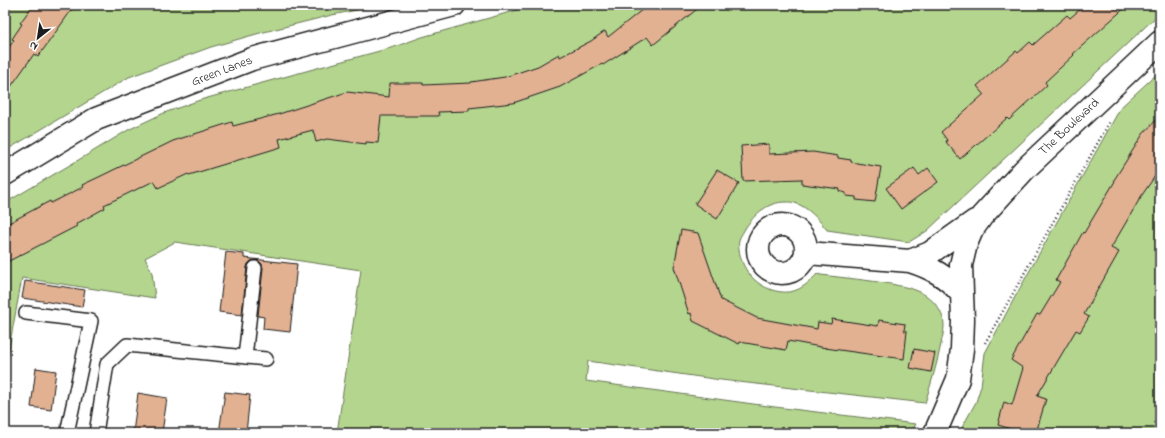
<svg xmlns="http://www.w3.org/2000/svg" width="1165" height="438" font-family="'Indie Flower',sans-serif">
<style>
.green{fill:#b4d58e;stroke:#687855}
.building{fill:#e1b192;stroke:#1c1c1c}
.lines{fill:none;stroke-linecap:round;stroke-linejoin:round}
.lane-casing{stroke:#1c1c1c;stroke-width:16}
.street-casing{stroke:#1c1c1c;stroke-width:25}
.path{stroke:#1c1c1c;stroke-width:2.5;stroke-dasharray:1 3;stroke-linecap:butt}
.lane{stroke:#fff;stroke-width:13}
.street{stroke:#fff;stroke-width:22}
.labels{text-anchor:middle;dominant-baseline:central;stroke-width:3;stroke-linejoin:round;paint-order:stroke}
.street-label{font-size:13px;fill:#1c1c1c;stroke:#fff}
</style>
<rect width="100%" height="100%" fill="#fff"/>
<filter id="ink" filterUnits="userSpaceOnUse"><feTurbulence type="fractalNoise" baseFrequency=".025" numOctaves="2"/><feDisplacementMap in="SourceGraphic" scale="8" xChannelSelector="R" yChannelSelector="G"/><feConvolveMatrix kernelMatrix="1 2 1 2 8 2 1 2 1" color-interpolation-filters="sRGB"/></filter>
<g filter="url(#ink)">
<path class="green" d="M 5,5 L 382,5 L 332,15 L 260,33 L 211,47 L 129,77 L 5,151 Z
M 535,5 L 1160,5 L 1160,13 L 927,231 L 909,242 L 827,230 C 819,220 808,207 795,203 C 792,202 789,202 786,202 C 768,202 756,213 746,227 C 744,231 740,236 739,240 C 738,243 739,247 739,249 C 741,268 754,284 772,290 C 792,296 803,289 817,274 L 821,275 C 845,278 868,280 891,284 C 899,286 908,287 915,290 C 930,295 944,310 944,326 C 944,332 942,338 941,344 C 937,364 931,384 925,403 L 721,380 L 588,361 L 586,381 L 775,407 L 916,424 L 911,433 L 337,433 L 361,270 L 175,242 L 145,258 L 152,273 L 155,298 L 22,278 L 10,343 L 5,378 L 5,203 L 92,152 L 128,130 L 164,113 L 200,100 L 394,47 L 422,37 Z
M 1160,71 L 1160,433 L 959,433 L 976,402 L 981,386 L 985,353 L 1015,297 L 1121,107 Z"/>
<path class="building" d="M 33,5 L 75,5 L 38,57 L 34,54 L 5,95 L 5,53 L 14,40 L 12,39 L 22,24 L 20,23 Z
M 648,5 L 702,5 L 653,45 L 647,37 L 603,65 L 602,64 L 560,87 L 513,103 L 469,108 L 469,111 L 438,112 L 439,116 L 381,116 L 378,143 L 366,142 L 366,144 L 327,139 L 316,142 L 313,130 L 279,139 L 281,147 L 189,175 L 188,174 L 158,188 L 154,181 L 104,205 L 105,208 L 76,224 L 77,226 L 5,263 L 5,225 L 50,201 L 51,203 L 83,187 L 82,185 L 99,177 L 173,141 L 232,122 L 233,126 L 279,114 L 347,92 L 389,97 L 390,83 L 423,83 L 423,85 L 471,83 L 471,82 L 505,77 L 538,66 L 559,54 L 560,57 L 591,41 L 605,31 L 608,37 Z
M 1085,5 L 1128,5 L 1073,54 L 1074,55 L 1045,82 L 1047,85 L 1009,120 L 1007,118 L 960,159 L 946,142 L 947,140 L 941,132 L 984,94 L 977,86 L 1016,51 L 1018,53 L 1030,42 L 1033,45 L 1067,15 L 1070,18 Z
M 1160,116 L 1160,169 L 1142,195 L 1111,248 L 1119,252 L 1084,314 L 1089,317 L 1080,332 L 1076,330 L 1037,396 L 1046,399 L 1036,433 L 1024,433 L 998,425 L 1004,402 L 1012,405 L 1023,368 L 1011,360 L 1037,314 L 1040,315 L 1060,282 L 1056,280 L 1083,232 L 1084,233 L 1115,181 L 1114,180 L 1143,134 Z
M 769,144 L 769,154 L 813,152 L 838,156 L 838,158 L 851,160 L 851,162 L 881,167 L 875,202 L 856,200 L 856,197 L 846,196 L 846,193 L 839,191 L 840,189 L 802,184 L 802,179 L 743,181 L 741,146 Z
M 914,168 L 919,175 L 928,168 L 938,182 L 901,209 L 886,188 Z
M 717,170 L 739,183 L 717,219 L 695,204 Z
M 681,230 L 698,233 L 721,300 L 757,318 L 817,329 L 818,322 L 831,324 L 832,319 L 878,326 L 879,320 L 905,324 L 904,331 L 907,331 L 904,359 L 825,348 L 826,348 L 788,341 L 786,350 L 740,342 L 739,344 L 693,321 L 691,313 L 689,314 L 674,267 Z
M 226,252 L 244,254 L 244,258 L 297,264 L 290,332 L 263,329 L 264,317 L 258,316 L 263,268 L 262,264 L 259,261 L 256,260 L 251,261 L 248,264 L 247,267 L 242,315 L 219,312 Z
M 25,281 L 85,290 L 82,307 L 22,298 Z
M 914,349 L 935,353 L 931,372 L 910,368 Z
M 36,368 L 56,371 L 51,410 L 31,407 Z
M 225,392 L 250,395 L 246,433 L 219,433 Z
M 138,393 L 167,398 L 162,433 L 133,433 Z"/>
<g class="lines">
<g class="lane-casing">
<path id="lane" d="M 26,313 L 91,321 L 67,433
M 245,357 L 255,268
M 96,433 L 107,364 L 127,345 L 266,359"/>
</g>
<g class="street-casing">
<path id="street" d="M 5,174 L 96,119 L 252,59 L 454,5
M758 249a24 24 0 1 1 48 0a24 24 0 1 1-48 0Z
M 807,253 L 910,261 C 932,268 946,276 961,293
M 910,261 L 930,253 L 975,221
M 935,433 L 958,379 L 962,349 L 963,320 L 961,265 L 966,244 L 972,230 L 982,216 L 1025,169 L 1160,42"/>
</g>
<path class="path" d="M 985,343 L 1110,121"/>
<use href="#lane" class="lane"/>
<use href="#street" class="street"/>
</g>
</g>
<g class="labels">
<g class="street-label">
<text transform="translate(222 71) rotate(-21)">Green Lanes</text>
<text transform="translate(1069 127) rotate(-43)">The Boulevard</text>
</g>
</g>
<rect width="1165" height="438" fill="none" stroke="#fff" stroke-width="20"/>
<rect x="10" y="10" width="1145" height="418" fill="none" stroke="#1c1c1c" stroke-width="1.5" filter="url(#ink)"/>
<g transform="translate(38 38) rotate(210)" stroke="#ffffff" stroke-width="3" paint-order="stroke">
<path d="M0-3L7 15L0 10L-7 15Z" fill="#1c1c1c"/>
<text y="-6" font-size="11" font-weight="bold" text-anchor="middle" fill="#1c1c1c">N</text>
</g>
</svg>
